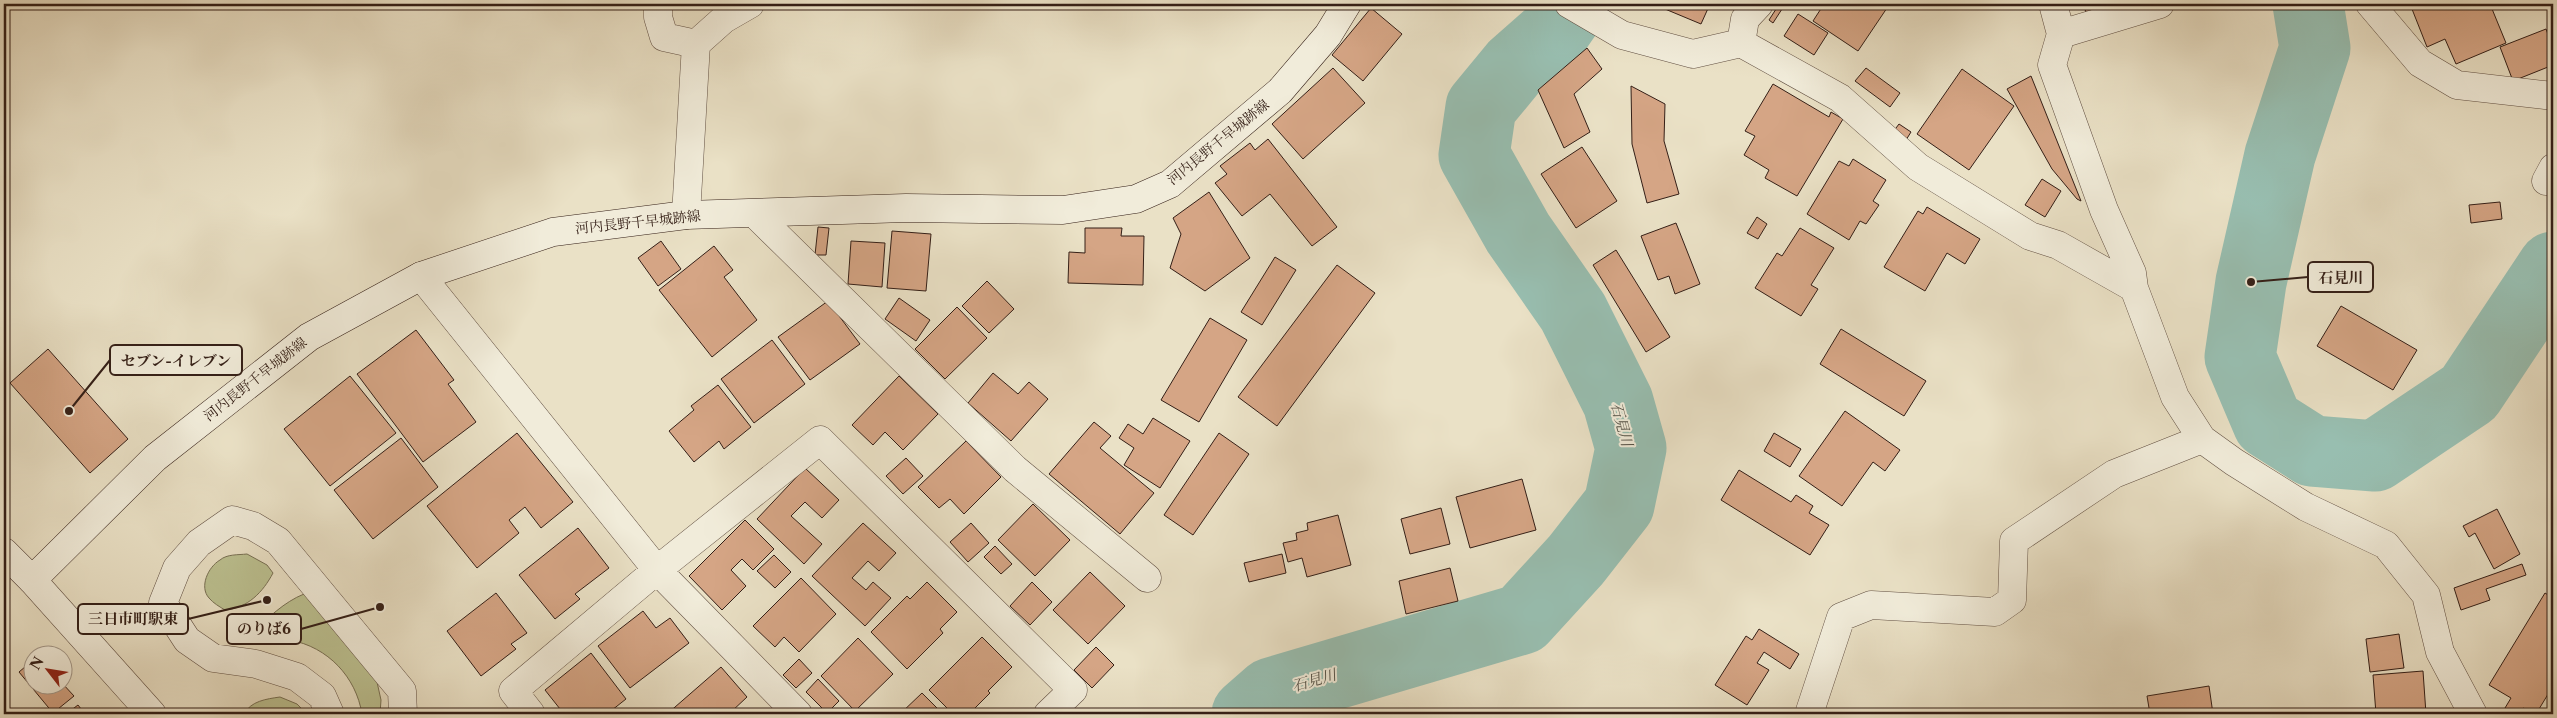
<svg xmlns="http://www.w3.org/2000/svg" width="2557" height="718" font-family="'Libre Caslon Text','Noto Serif JP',serif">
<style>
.green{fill:#bcc191;stroke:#787054}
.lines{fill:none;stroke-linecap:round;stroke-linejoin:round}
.river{stroke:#98beb0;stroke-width:71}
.building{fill:#d5a585;stroke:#341f17}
.minor-casing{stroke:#625043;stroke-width:29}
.tertiary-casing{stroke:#625043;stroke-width:29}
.secondary-casing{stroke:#341f17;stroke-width:29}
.minor{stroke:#f1ecda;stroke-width:28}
.tertiary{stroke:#f1ecda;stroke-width:28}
.secondary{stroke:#f1ecda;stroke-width:28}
.labels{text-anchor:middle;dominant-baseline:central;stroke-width:4;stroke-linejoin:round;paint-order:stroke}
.street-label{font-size:14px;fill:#341f17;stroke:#f1ecda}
.water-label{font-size:15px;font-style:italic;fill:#524f45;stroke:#f1ecda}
.leader{fill:none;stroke:#341f17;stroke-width:2}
.callout-dot{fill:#341f17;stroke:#f1ecda;stroke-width:2}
.callout{fill:#f1ecda;stroke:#341f17;stroke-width:2}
.callout-label{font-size:15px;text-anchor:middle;font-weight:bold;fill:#341f17}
</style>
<rect width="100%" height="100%" fill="#eae1c6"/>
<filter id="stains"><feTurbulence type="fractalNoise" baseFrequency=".004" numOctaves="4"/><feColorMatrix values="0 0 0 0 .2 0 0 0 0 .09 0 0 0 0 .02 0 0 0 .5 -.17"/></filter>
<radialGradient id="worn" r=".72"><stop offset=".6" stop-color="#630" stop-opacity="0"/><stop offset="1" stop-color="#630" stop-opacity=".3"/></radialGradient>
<path class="green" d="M 247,554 L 267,565 L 273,573 C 263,592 248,608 225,610 C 220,607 213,603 209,598 C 199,587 208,567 220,560 C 227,554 238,555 247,554 Z
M 304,594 L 336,624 L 377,682 L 381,700 L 380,714 L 362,714 C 356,677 328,647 290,640 C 279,637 267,638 255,636 L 253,632 C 268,618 284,602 304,594 Z
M 280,697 L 297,704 L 307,714 L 244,714 C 251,701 266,699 280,697 Z"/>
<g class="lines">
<path class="river" d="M 2308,4 L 2315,48 L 2280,155 L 2251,282 L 2240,357 L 2268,423 L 2312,451 L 2375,456 L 2469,393 L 2553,267
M 1247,714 L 1271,693 L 1522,619 L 1576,560 L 1619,505 L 1631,448 L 1618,402 L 1573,312 L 1518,233 L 1474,155 L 1481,107 L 1514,67 L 1556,30 L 1574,4"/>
</g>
<path class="building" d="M 1653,4 L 1710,4 L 1701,24 Z
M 1824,4 L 1888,4 L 1889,5 L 1858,51 L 1813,21 Z
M 2083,4 L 2122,4 L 2088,18 Z
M 2410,4 L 2490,4 L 2506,43 L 2456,64 L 2445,39 L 2427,47 Z
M 1778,6 L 1782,9 L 1773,23 L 1769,20 Z
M 1371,8 L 1402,34 L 1363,81 L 1332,55 Z
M 1798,14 L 1828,33 L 1814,55 L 1784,36 Z
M 2546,29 L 2553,48 L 2553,65 L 2513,81 L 2500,47 Z
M 1587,48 L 1602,69 L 1574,94 L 1590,132 L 1564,148 L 1538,90 Z
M 1333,68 L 1365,103 L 1303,159 L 1272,124 Z
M 1866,68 L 1900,93 L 1890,107 L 1855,81 Z
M 1962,69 L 2014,106 L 1969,170 L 1917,134 Z
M 2031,76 L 2081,201 L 2077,199 L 2052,169 L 2007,89 Z
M 1773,84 L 1829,117 L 1831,112 L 1843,119 L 1797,196 L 1765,178 L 1769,170 L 1744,155 L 1755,136 L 1745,131 Z
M 1631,86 L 1665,104 L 1664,141 L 1679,194 L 1647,203 L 1632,144 Z
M 1899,124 L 1911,132 L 1906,140 L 1893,132 Z
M 1268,139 L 1337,227 L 1312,246 L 1270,194 L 1242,216 L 1215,183 L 1227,174 L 1220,166 L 1250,143 L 1255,150 Z
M 1582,147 L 1617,201 L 1576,228 L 1541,174 Z
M 1853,159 L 1886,180 L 1873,201 L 1879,205 L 1866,224 L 1860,221 L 1849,240 L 1807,214 L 1839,161 L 1849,166 Z
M 2042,179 L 2061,191 L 2045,217 L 2025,205 Z
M 1209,192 L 1250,258 L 1205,291 L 1170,268 L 1181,234 L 1173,218 Z
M 2500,202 L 2502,219 L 2471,223 L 2469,205 Z
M 1927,207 L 1980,239 L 1965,264 L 1947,253 L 1925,291 L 1884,267 L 1918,211 L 1923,214 Z
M 1757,217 L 1767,224 L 1758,239 L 1747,233 Z
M 1676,223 L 1700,284 L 1675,294 L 1669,276 L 1658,280 L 1641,236 Z
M 818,227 L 829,228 L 826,255 L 815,255 Z
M 1085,228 L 1122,228 L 1121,236 L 1144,236 L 1143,285 L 1068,283 L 1069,252 L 1085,253 Z
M 1800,228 L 1834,248 L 1811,285 L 1818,289 L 1801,316 L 1755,288 L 1777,253 L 1782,256 Z
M 892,231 L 931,234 L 926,291 L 887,288 Z
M 661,241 L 681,269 L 658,286 L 638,258 Z
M 851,241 L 885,243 L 882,287 L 848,284 Z
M 714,246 L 733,270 L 724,277 L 757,320 L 712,357 L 659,290 Z
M 1616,250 L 1670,337 L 1646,352 L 1593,265 Z
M 1275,257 L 1296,270 L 1262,325 L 1241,312 Z
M 1337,265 L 1375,293 L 1277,426 L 1238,397 Z
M 987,281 L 1014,309 L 989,333 L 962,306 Z
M 899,298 L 930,320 L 916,341 L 885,319 Z
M 828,301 L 860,344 L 810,380 L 778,337 Z
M 2341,306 L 2417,350 L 2393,390 L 2317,346 Z
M 957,307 L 987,338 L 945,379 L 915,349 Z
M 1210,318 L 1247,340 L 1199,422 L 1161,400 Z
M 1841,329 L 1926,381 L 1904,416 L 1820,364 Z
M 416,330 L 454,380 L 448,384 L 476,422 L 423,462 L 357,374 Z
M 772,340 L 805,384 L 754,423 L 721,379 Z
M 48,349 L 128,439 L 90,473 L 10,383 Z
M 993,373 L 1018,394 L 1029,382 L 1048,399 L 1011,441 L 968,403 Z
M 350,376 L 396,433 L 330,486 L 284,429 Z
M 899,376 L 938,414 L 903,450 L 885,432 L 873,445 L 852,425 Z
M 718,385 L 751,427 L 724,449 L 719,441 L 694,462 L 669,431 L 694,410 L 691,406 Z
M 1845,411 L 1900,450 L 1885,471 L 1873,462 L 1842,506 L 1799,476 Z
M 1153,418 L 1190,441 L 1160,488 L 1124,465 L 1134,448 L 1119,438 L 1128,424 L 1143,434 Z
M 1094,422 L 1111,436 L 1100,448 L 1154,493 L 1120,534 L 1049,474 Z
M 517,433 L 573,502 L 541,528 L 525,507 L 509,520 L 519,533 L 477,568 L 427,506 Z
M 1219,433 L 1249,454 L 1193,535 L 1164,515 Z
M 1774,433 L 1801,449 L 1790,467 L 1764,451 Z
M 401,438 L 438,487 L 373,539 L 334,490 Z
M 966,441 L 1001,477 L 964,514 L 950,499 L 939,508 L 918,487 Z
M 906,458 L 923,476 L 903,494 L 886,476 Z
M 805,468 L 839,500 L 822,518 L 805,502 L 791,516 L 822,544 L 804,564 L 757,519 Z
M 1739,470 L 1791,502 L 1796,495 L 1813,506 L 1809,513 L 1829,525 L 1810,555 L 1721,500 Z
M 1522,479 L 1536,530 L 1470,548 L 1456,497 Z
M 1033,504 L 1070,540 L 1035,576 L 998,540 Z
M 1441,508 L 1450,544 L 1410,554 L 1401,519 Z
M 2497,509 L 2520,554 L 2494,569 L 2475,533 L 2469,537 L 2463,526 Z
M 1338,515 L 1351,565 L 1307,577 L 1302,558 L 1288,562 L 1283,543 L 1297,540 L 1296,533 L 1308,530 L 1307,523 Z
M 745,520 L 774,549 L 753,570 L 742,559 L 731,570 L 746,586 L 722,610 L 689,576 Z
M 863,523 L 896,553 L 879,571 L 868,561 L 852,578 L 866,590 L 873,582 L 891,598 L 865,626 L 812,576 Z
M 971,523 L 989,543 L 968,562 L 950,542 Z
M 578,528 L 609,568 L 575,594 L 580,599 L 555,619 L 519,575 Z
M 995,546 L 1012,564 L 1001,574 L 984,557 Z
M 1282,554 L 1286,573 L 1249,582 L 1244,563 Z
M 774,555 L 791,572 L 775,588 L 757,571 Z
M 2522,564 L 2526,575 L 2486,589 L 2490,600 L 2461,610 L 2454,588 Z
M 1450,568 L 1458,601 L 1406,614 L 1399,581 Z
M 1090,572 L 1125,606 L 1088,644 L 1053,610 Z
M 801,578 L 836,614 L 799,652 L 784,637 L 775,647 L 753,626 Z
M 927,582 L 957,612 L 940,629 L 943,633 L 907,669 L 871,632 L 907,596 L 910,599 Z
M 1032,582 L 1052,602 L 1030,625 L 1010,606 Z
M 496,593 L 527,633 L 511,644 L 516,649 L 481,676 L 447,631 Z
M 2545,593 L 2553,598 L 2553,686 L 2536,714 L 2523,708 L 2519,714 L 2516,714 L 2505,708 L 2511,698 L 2489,685 Z
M 643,611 L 656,628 L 670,618 L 689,643 L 630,688 L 598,646 Z
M 1759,629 L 1799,654 L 1790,669 L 1764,652 L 1757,663 L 1769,670 L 1747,705 L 1715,685 L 1746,636 L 1752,640 Z
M 2399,634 L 2404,668 L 2370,672 L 2366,639 Z
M 982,637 L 1012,667 L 988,691 L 990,693 L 969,714 L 953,714 L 929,690 Z
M 858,638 L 893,674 L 855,711 L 821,676 Z
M 1096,647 L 1114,665 L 1092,688 L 1074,670 Z
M 591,653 L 626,699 L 607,714 L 564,714 L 545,690 Z
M 799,659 L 812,673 L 796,688 L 783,675 Z
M 32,661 L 32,686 L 62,686 L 62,683 L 74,696 L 53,713 L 19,672 Z
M 721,667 L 747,697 L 731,712 L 733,714 L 667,714 Z
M 2423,671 L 2426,714 L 2376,714 L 2373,675 Z
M 818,679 L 839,701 L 827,713 L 806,692 Z
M 2209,686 L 2213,714 L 2150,714 L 2147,696 Z
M 922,693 L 943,714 L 900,714 Z
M 78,705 L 85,714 L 66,714 Z"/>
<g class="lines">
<g class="minor-casing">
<path id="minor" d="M 658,4 L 658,17 L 664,37 L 696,44
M 1569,4 L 1622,35 L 1693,54 L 1741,43 L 1840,98 L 1918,167 L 2030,236 L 2058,245 L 2134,288 L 2175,397 L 2202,439 L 2234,462 L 2306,507 L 2386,545 L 2426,595 L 2440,652 L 2473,714
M 2053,4 L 2061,34 L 2052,65 L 2104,210 L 2132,273 L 2134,288
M 2370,4 L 2420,63 L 2457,85 L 2553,96
M 2061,34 L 2160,4
M 1741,43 L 1745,19 L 1759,4
M 2546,181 L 2553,168
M 755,214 L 1015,469 L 1147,578
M 686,215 L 696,44 L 724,19 L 750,4
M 421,276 L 657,570 L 798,714
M 330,714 L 322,696 L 297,677 L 256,664 L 213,658 L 187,640 L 163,603 L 177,568 L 199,543 L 232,520 L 253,526 L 278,541 L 402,691 L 403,714
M 531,714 L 513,691 L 657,570 L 820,440 L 1073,690 L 1048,714
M 1809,714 L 1841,617 L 1871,605 L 1995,612 L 2012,600 L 2014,541 L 2114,474 L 2202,439"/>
</g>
<g class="tertiary-casing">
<path id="tertiary" d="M 32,580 L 152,714"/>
</g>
<g class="secondary-casing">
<path id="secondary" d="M 4,552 L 32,580 L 155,458 L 309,337 L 421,276 L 553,232 L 686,215 L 906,208 L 1063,210 L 1136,199 L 1170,184 L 1280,91 L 1328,35 L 1347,4"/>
</g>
<use href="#minor" class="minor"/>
<use href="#tertiary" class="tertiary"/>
<use href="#secondary" class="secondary"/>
</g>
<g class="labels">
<g class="street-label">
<text transform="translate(1218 142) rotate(-39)">河内長野千早城跡線</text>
<text transform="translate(638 222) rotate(-6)">河内長野千早城跡線</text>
<text transform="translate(255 379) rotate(-38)">河内長野千早城跡線</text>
</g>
<g class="water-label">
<text transform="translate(1622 424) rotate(75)">石見川</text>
<text transform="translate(1314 680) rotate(-16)">石見川</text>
</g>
</g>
<path class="leader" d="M2251 282L2308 277M69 411L110 360M267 600L188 619M380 607L301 629"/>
<g class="callout-dot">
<circle cx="2251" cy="282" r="5"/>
<circle cx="69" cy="411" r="5"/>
<circle cx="267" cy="600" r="5"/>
<circle cx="380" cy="607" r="5"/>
</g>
<g class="callout">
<rect x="2308" y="262" width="65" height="30" rx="5"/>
<rect x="110" y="345" width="132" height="30" rx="5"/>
<rect x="78" y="604" width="110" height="30" rx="5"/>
<rect x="227" y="614" width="74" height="30" rx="5"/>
</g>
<g class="callout-label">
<text x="2341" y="283">石見川</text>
<text x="176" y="366">セブン-イレブン</text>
<text x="133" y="624">三日市町駅東</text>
<text x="264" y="634">のりば6</text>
</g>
<rect width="2557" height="718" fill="none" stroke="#eae1c6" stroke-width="20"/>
<rect x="5" y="5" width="2547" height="708" fill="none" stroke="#341f17" stroke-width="2.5"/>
<rect x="10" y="10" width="2537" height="698" fill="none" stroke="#341f17"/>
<g transform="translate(48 670) rotate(301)"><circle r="24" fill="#f1ecda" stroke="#a59a8c"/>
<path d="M0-4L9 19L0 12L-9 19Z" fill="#8f2418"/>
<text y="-8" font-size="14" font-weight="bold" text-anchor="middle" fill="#341f17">N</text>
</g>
<rect width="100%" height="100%" filter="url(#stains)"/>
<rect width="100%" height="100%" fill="url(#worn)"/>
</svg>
